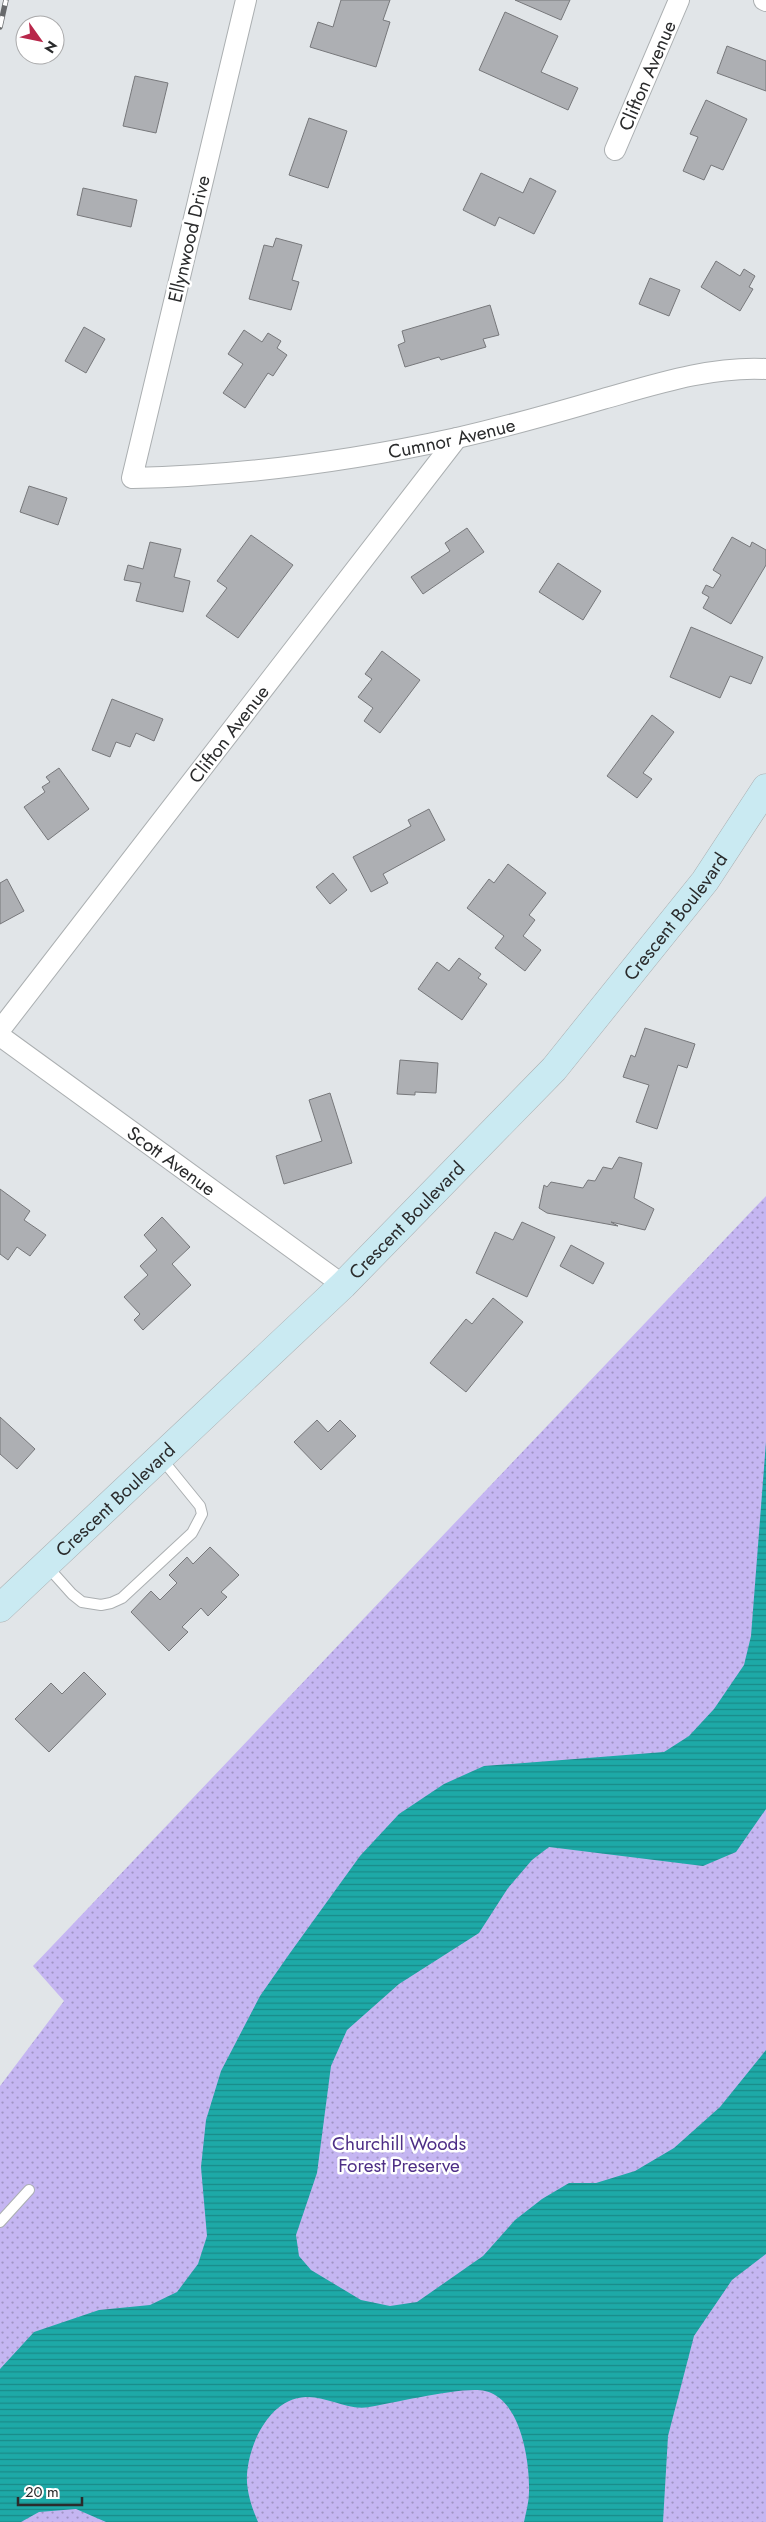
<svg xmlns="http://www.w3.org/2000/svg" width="766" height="2522" font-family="Jost,sans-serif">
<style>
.park{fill:url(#park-dots)}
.water{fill:url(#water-rules)}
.building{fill:#adafb3;stroke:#77787b}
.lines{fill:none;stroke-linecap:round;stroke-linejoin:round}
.lane-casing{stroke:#abafb1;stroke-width:12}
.street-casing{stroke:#abafb1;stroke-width:22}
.secondary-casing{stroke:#abafb1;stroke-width:29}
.lane{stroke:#fff;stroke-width:10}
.street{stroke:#fff;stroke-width:20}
.secondary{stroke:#caeaf2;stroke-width:28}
.rail-casing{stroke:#686a6c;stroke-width:5.5}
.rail{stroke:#fff;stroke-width:4;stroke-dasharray:11;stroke-linecap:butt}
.labels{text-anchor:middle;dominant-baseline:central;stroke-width:5;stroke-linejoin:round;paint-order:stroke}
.street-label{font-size:19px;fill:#2a2b2c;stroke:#fff}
.park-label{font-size:19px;fill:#4e2f86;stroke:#fff}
</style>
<defs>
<pattern id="park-dots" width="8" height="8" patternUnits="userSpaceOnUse" patternTransform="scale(1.25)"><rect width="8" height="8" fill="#c5b6f2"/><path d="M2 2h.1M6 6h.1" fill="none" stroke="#a094c4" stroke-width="1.8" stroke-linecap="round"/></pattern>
<pattern id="water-rules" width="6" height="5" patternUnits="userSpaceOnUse" patternTransform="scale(1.25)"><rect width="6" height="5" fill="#1da9a7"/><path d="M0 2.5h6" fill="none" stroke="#1a8a88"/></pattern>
</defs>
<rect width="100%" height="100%" fill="#e1e5e8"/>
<path class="park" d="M 766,1196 L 766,2522 L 0,2522 L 0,2086 L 64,2001 L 33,1966 Z"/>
<path class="water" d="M 766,1442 L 766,1809 L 736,1852 L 703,1866 L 549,1847 L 532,1860 L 508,1888 L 479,1933 L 399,1984 L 347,2030 L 331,2066 L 317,2173 L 296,2235 L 299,2256 L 311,2270 L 361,2300 L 390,2306 L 417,2302 L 483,2256 L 515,2220 L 542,2199 L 569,2183 L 596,2183 L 635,2171 L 674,2148 L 720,2107 L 766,2050 L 766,2254 L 732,2280 L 694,2336 L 668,2436 L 663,2522 L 524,2522 C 526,2512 529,2502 529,2492 C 530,2462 521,2399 485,2391 C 463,2386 395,2403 369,2407 C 348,2411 327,2396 306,2397 C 270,2398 249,2443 247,2475 C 246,2491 252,2508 258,2522 L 106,2522 L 76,2509 L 39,2512 L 21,2522 L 0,2522 L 0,2369 L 34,2332 L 99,2310 L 150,2305 L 177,2292 L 198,2264 L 207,2236 L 201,2167 L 206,2120 L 221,2071 L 260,1996 L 290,1953 L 360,1856 L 399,1814 L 444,1784 L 484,1766 L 664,1752 L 689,1736 L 714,1709 L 744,1665 L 751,1636 Z"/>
<path class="building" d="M 341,0 L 390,0 L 383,20 L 390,22 L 376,67 L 310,47 L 318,22 L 333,27 Z
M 515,0 L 570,0 L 561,20 Z
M 505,12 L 558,36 L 541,72 L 578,88 L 568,110 L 479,70 Z
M 727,46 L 766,61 L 766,91 L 717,73 Z
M 135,76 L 168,83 L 156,133 L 123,126 Z
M 706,100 L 747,119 L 723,170 L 711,165 L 704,180 L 683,171 L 698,137 L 690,134 Z
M 309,118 L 347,131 L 328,188 L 289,175 Z
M 481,173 L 523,193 L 530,178 L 556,191 L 534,234 L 499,217 L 495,226 L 463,210 Z
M 83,188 L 137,200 L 131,227 L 77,215 Z
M 276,238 L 302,245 L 292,280 L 299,282 L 291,310 L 249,299 L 264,245 L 273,247 Z
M 716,261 L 740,276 L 744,269 L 755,276 L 749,287 L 753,289 L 740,311 L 701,287 Z
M 650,278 L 680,290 L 669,316 L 639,304 Z
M 490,305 L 499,335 L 483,339 L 486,347 L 441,360 L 439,357 L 405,367 L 398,345 L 405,342 L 402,331 Z
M 84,327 L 105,339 L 86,373 L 65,361 Z
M 244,330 L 262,342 L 268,333 L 281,341 L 277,348 L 287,355 L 273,376 L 268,373 L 245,408 L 223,393 L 243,364 L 228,354 Z
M 29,486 L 67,498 L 58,525 L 20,512 Z
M 467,528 L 484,552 L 423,594 L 411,577 L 450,551 L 445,543 Z
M 251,535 L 293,565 L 238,638 L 206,616 L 227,588 L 217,581 Z
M 732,537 L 750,547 L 752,542 L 766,550 L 766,565 L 731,624 L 703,608 L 709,597 L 702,593 L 706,585 L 713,588 L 721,575 L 713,570 Z
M 150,542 L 181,549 L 174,577 L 190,581 L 183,612 L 136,601 L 141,583 L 124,580 L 128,565 L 143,569 Z
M 558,563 L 601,591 L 583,620 L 539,592 Z
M 691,627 L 763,657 L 751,684 L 730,676 L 720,698 L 670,677 Z
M 382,651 L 420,680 L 380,733 L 364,721 L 373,708 L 358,697 L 372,679 L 365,674 Z
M 112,699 L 163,719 L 154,741 L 136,733 L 130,747 L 116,742 L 110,757 L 92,750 Z
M 652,715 L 674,732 L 643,773 L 652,779 L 637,798 L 607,776 Z
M 59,768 L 89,809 L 48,840 L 24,807 L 45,792 L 42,787 L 50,782 L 46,777 Z
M 429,809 L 445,840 L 383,874 L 388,883 L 371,892 L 353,857 L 411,826 L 408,820 Z
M 508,864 L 546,893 L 529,915 L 535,920 L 523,936 L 541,950 L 525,971 L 495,948 L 504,936 L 467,908 L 489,879 L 494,883 Z
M 333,873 L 347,890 L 330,904 L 316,887 Z
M 7,879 L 24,911 L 0,924 L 0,883 Z
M 459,958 L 481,974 L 478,978 L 487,984 L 462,1020 L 418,989 L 437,962 L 449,971 Z
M 645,1028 L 695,1044 L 687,1068 L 678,1065 L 657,1129 L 636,1122 L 649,1085 L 623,1077 L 631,1055 L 635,1057 Z
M 400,1060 L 438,1063 L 436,1093 L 415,1092 L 415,1095 L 397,1094 Z
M 330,1093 L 352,1163 L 284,1184 L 276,1156 L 322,1141 L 309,1100 Z
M 619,1157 L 642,1163 L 634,1198 L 654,1209 L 645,1230 L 611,1222 L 618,1226 L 547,1213 L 539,1208 L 544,1185 L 547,1187 L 551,1182 L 583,1188 L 588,1180 L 595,1181 L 603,1167 L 612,1169 Z
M 0,1189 L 30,1211 L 24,1220 L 46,1235 L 30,1256 L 17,1247 L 8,1260 L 0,1254 Z
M 162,1217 L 190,1247 L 172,1264 L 191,1285 L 143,1330 L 134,1320 L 140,1314 L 124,1297 L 148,1275 L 140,1266 L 157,1250 L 144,1235 Z
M 522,1222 L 555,1237 L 527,1297 L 476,1273 L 495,1232 L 513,1240 Z
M 571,1245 L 604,1263 L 593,1284 L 560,1266 Z
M 493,1298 L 523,1322 L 466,1392 L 430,1363 L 466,1319 L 472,1324 Z
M 0,1417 L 35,1449 L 17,1469 L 0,1454 Z
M 317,1420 L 328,1432 L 340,1420 L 356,1436 L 321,1470 L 294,1442 Z
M 210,1547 L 239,1575 L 221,1592 L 227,1597 L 208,1616 L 201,1608 L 182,1627 L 188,1632 L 169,1651 L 131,1612 L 151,1591 L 160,1600 L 177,1583 L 169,1575 L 187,1557 L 193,1564 Z
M 84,1672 L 106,1694 L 49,1752 L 15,1719 L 51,1683 L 62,1694 Z"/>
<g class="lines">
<g class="lane-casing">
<path id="lane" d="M 46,1565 L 72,1594 L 82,1602 L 101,1605 L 111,1603 L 122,1598 L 192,1533 L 202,1514 L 200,1506 L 161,1458
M 0,2222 L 29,2190"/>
</g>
<g class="street-casing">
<g id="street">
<path id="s1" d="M 246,0 L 132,478 C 241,476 351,461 457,438 C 506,427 555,413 603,399 C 656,384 711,366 766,369"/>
<path d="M 764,0 L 766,1"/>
<path id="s2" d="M 615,150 L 679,0"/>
<path id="s3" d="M 0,1030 L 457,438"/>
<path id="s4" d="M 0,1036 L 343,1285"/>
</g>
</g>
<g class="secondary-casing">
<g id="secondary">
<path id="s5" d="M 0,1608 L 343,1285 L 554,1069 L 705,881 L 766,788"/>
</g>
</g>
<use href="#lane" class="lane"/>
<use href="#street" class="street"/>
<use href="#secondary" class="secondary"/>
<g class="rail-casing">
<path id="rail" d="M 0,27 L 6,0"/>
</g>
<use href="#rail" class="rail"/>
</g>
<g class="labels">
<g class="street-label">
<text stroke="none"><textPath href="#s2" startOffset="81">Clifton Avenue</textPath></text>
<text transform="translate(189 239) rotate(-77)">Ellynwood Drive</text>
<text stroke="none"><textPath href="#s1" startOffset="814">Cumnor Avenue</textPath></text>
<text stroke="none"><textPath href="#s3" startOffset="374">Clifton Avenue</textPath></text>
<text stroke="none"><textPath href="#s5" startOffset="968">Crescent Boulevard</textPath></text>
<text stroke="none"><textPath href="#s4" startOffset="212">Scott Avenue</textPath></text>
<text stroke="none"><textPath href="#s5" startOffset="562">Crescent Boulevard</textPath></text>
<text stroke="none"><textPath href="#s5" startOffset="158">Crescent Boulevard</textPath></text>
</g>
<g class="park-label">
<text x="399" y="2143">Churchill Woods<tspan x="399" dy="22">Forest Preserve</tspan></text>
</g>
</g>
<g transform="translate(40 40) rotate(123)"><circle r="24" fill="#ffffff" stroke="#aaaaab"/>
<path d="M0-4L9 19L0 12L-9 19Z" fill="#b8274a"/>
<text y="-8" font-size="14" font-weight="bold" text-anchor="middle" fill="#2a2b2c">N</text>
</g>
<path d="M18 2497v8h64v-8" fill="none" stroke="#2a2b2c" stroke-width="2.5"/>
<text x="25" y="2497" font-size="15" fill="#2a2b2c" stroke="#ffffff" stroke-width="4" paint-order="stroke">20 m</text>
</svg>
